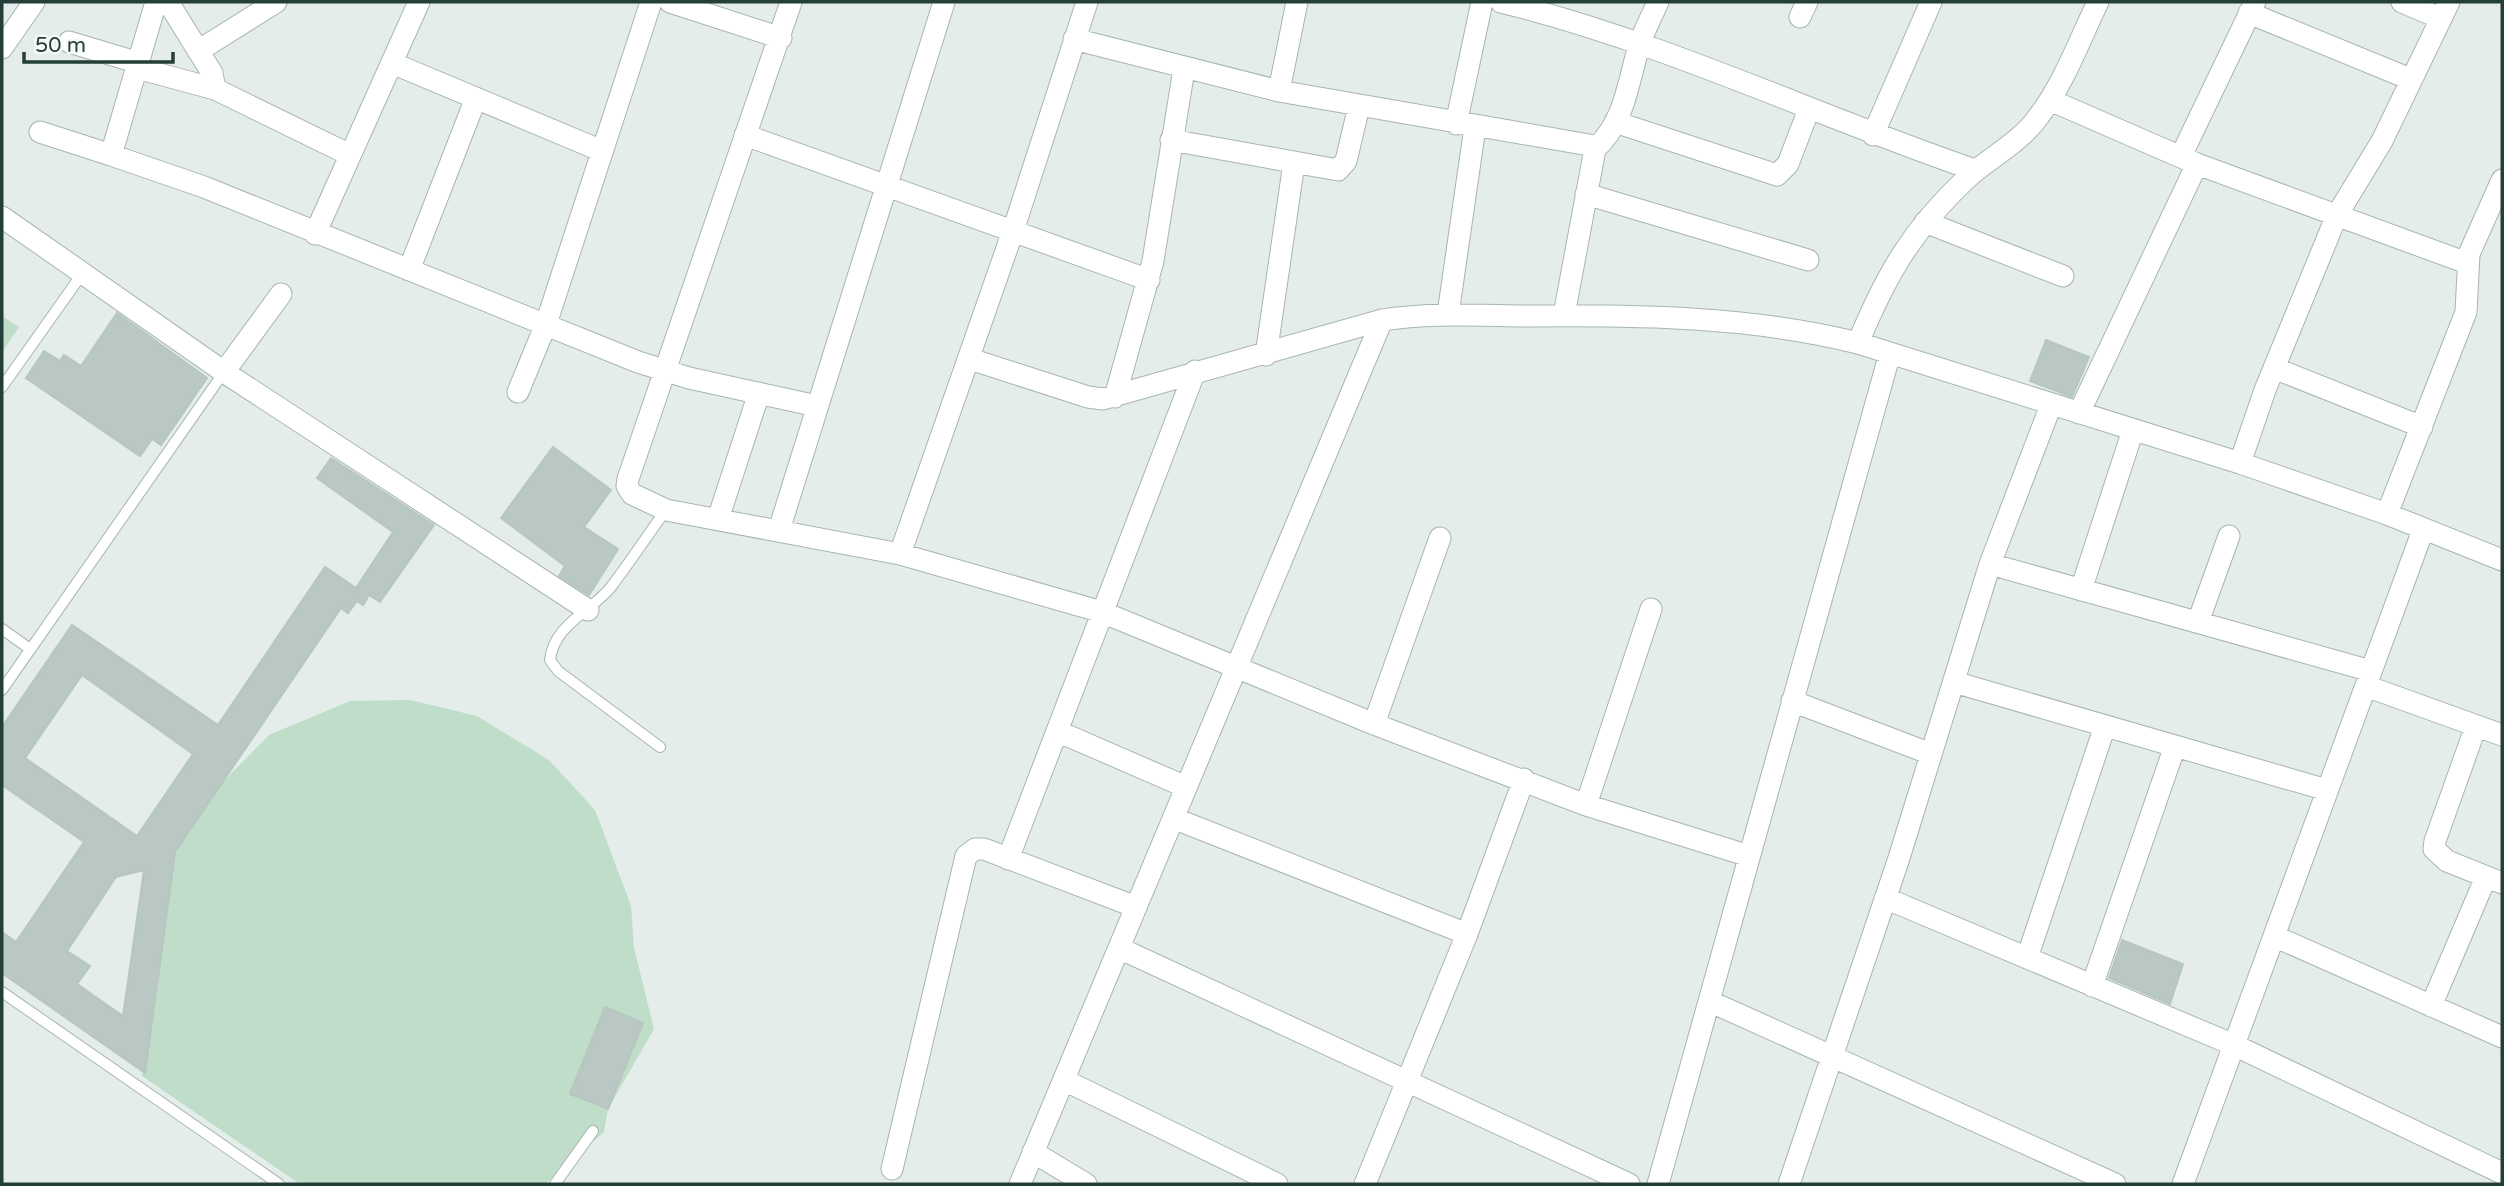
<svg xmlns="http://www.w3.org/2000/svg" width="2504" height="1186" font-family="'Varela Round',sans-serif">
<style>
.green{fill:#bfddc9}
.building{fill:#bac8c3;stroke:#b7c6c1;stroke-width:2;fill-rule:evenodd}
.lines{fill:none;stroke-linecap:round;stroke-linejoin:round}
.lane-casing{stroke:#a7b5b1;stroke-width:12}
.street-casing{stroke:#a7b5b1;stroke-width:23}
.lane{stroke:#fff;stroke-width:10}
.street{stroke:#fff;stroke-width:21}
</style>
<rect width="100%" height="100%" fill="#e4edea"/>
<path class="green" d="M 2,316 L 19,327 L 2,352 Z
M 410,700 L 477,716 L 549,760 L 595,810 L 631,906 L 634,948 L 654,1029 L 608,1109 L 604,1132 L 545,1184 L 300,1184 L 142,1076 L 170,864 L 201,804 L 269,735 L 350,701 Z"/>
<path class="building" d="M 117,313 L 207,378 L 161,445 L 152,439 L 140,456 L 26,378 L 44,351 L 60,361 L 64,355 L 81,366 Z
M 2046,340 L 2089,357 L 2072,397 L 2030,381 Z
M 553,447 L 611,490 L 584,527 L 618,549 L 589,595 L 559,576 L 565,566 L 501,518 Z
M 331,458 L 434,525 L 380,602 L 369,595 L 363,605 L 357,601 L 348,613 L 341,608 L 175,852 L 145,1073 L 2,973 L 2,932 L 16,942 L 84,842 L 2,785 L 2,727 L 72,625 L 218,725 L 325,567 L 356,588 L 393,532 L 317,478 ZM 82,675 L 193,754 L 137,836 L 25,758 ZM 144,870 L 123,1016 L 77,984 L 90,966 L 67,951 L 116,877 Z
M 2122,940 L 2183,964 L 2170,1004 L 2109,978 Z
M 605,1007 L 643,1023 L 608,1109 L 570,1094 Z"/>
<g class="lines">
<g class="lane-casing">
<path id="lane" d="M 2,387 L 82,274
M 2,629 L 30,649
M 2,690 L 224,372
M 660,747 L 558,671 L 550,660 C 554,624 591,612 611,587 C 630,562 647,536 666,510
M 2,992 L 279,1184
M 555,1184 L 593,1131"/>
</g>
<g class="street-casing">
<path id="street" d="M 156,2 L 111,155 L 204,187 L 638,362 L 689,378 L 817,406
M 168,2 L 212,73 L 215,89
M 670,2 L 781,38
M 791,2 L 628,479 L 627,486 L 632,494 L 666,510 L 900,554 L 1102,612 L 1374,724 L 1586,805 L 1749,856
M 1501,2 C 1664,42 1817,116 1975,170
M 2402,2 L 2440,18
M 2249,13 L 2410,79
M 1800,17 L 1807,2
M 1074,39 L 1279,91 L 1589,145 L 1595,149
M 69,42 L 139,63
M 2,48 L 34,2
M 198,51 L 276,2
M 392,63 L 602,151
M 137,68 L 215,89 L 350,155
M 1279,91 L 1297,2
M 2050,100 L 2197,164 L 2467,263
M 1615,122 L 1777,175 L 1788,164 L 1809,109
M 1456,124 L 1482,2
M 40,132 L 111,155
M 745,135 L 1149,280
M 1873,135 L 1931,2
M 1171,140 L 1338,170 L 1346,161 L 1359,106
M 1595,149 C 1626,121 1628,80 1640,43 C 1645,29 1652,15 1658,2
M 2181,156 L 2255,2
M 1586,194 L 1808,260
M 2,217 L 224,372 L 588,610
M 1925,222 L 2063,276
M 315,234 L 419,2
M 409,270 L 476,98
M 1448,314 L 1475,127
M 1564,315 L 1595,149
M 1858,343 C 1886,275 1912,230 1966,179 C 1990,157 2020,143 2039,116 C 2064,83 2080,39 2098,2
M 1266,355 L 1294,163
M 970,359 L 1088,397 L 1103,399 L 1382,320 C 1434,312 1484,316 1536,316 C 1642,315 1755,317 1858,343 L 2240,463 L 2387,514 L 2502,560
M 2274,368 L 2422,427
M 224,372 L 281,294
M 518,392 L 546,324 L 651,2
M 1115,397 L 1153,261 L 1184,69
M 2079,413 L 2197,164
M 2240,463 L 2265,390 L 2337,215 L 2382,141 L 2449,2
M 2387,514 L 2466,312 L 2469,254 L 2502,180
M 718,519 L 759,393
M 779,530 L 944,2
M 900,554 L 1013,231 L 1087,2
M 1990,564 L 2371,671
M 2081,590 L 2133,430
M 2198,622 L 2229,536
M 1954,682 L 2327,790
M 2366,686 L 2502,735
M 1792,701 L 1931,754
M 1374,724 L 1440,538
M 2476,726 L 2435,841 L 2434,849 L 2447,861 L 2502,883
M 1057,731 L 1186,787
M 1586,805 L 1651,609
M 1173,818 L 1467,934
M 1008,859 L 1195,371
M 1885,898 L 2234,1045 L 2502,1173
M 2274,936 L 2502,1037
M 1119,948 L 1629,1184
M 2027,958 L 2105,726
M 2092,986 L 2175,746
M 1709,1001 L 2115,1184
M 2431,1006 L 2486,877
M 1064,1080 L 1277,1184
M 1033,1152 L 1086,1184
M 892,1169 L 966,856 L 975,849 L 984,849 L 1136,907
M 1020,1184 L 1382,320
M 1365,1184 L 1467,934 L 1524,779
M 1658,1184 L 1890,353
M 1789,1184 L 1899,858 L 1990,564 L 2051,405
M 2183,1184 L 2423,530"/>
</g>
<use href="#lane" class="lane"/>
<use href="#street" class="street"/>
</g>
<rect width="2504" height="1186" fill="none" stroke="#243e39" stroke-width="7"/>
<path d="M24 52v10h149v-10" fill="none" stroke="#243e39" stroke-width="3.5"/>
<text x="35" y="52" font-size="21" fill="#243e39" stroke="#f5faf8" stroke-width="5" paint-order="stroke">50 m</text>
</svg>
